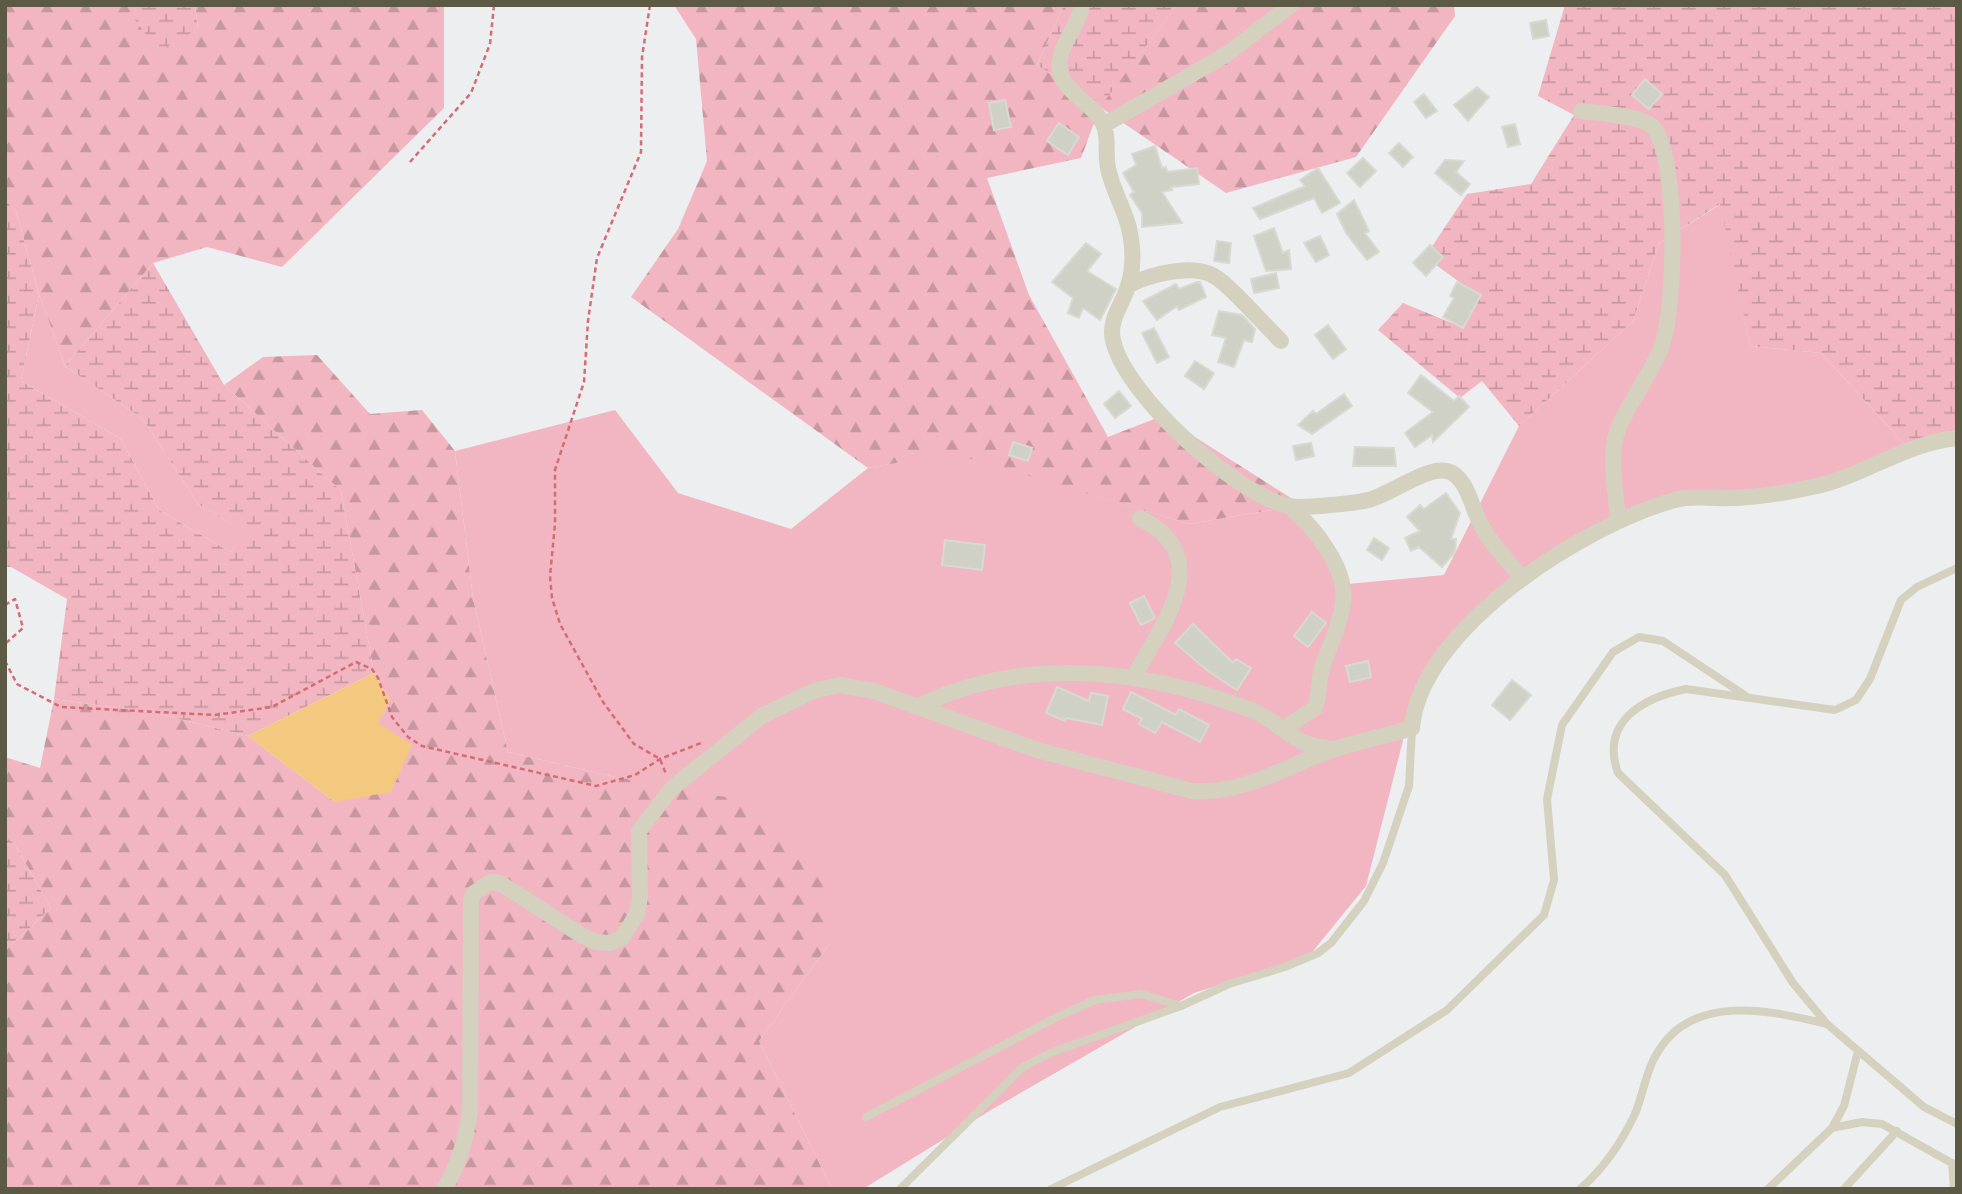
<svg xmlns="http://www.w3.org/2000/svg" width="1962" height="1194" font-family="'PT Sans Narrow',sans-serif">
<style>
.grass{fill:#f2b6c2}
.forest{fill:url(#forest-firs)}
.wetland{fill:url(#wetland-marsh)}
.water{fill:#f3c87f}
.building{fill:#cfd0c6;stroke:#d8d9d0;stroke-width:2}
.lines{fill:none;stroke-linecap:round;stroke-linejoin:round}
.path{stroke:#d36c73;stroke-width:2.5;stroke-dasharray:5 3.5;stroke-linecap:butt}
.lane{stroke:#d4d1bf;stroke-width:8}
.street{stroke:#d4d1bf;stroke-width:16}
</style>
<defs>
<pattern id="forest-firs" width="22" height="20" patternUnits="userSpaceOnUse" patternTransform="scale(1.75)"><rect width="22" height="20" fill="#f2b6c2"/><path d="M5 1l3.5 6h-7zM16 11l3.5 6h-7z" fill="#c7979f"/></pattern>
<pattern id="wetland-marsh" width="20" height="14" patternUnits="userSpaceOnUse" patternTransform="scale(1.75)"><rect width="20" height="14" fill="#f2b6c2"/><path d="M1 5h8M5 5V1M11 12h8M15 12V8" fill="none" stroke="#c7979f"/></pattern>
</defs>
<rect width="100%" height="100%" fill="#eceef0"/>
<path class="grass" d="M 1721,204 L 1750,346 L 1821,353 L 1912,452 L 1800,491 L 1630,512 L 1458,626 L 1413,701 L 1366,886 L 1309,956 L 1194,993 L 991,1110 L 863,1189 L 832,1189 L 759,1041 L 830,943 L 615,777 L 508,752 L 473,598 L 455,451 L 615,410 L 678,493 L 791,529 L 868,468 L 952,452 L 1189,524 L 1302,505 L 1337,585 L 1444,575 L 1519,426 L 1633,321 L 1659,243 Z
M 39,294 L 65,366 L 143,419 L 198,504 L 248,534 L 230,552 L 159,510 L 121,439 L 21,381 Z"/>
<path class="forest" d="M 5,5 L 136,5 L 135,20 L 198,29 L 195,5 L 444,5 L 444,108 L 282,267 L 207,247 L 153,263 L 65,366 L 39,294 L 16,211 L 5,200 Z
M 674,5 L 1064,5 L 1037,65 L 1100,106 L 1177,5 L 1454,5 L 1455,16 L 1356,157 L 1226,193 L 1100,107 L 1081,158 L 987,178 L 1029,295 L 1108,437 L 1162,416 L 1302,505 L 1189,524 L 952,453 L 868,468 L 631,297 L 678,229 L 707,161 L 696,39 Z
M 317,355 L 370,414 L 422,410 L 455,451 L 473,598 L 508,752 L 615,777 L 747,801 L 828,868 L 830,943 L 759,1041 L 832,1189 L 5,1189 L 5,951 L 51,908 L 14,843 L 5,837 L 5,757 L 40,768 L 54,699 L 155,713 L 248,736 L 335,802 L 390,700 L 374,673 L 341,491 L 224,385 L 263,357 Z"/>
<path class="wetland" d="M 136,5 L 195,5 L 198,29 L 159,51 L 134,19 Z
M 1064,5 L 1177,5 L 1100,107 L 1037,65 Z
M 1565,5 L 1957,5 L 1957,436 L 1912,452 L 1821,353 L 1750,346 L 1720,204 L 1659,243 L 1633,321 L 1519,426 L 1482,381 L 1460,398 L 1378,330 L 1403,303 L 1454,324 L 1476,294 L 1425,257 L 1467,194 L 1531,184 L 1574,115 L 1538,96 Z
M 5,200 L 16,211 L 39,294 L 21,381 L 121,439 L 159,510 L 230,552 L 247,534 L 198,504 L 143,419 L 65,366 L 153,263 L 224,385 L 341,491 L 374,673 L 248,736 L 155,713 L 54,699 L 67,599 L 11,567 L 5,567 Z
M 5,837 L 14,843 L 51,908 L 5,951 Z"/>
<path class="water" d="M 374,673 L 390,700 L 378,723 L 412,745 L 391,792 L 335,802 L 248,736 Z"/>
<path class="building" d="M 1546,20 L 1549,36 L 1533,39 L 1530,23 Z
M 1645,79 L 1662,94 L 1649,109 L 1632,95 Z
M 1477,87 L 1489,97 L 1468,121 L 1454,105 Z
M 1424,94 L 1437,111 L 1426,118 L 1414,102 Z
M 1005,100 L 1011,127 L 994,130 L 989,103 Z
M 1059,123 L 1079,137 L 1068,155 L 1047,141 Z
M 1515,124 L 1520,144 L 1508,147 L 1502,127 Z
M 1399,143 L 1413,157 L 1403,167 L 1389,153 Z
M 1155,146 L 1162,168 L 1166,167 L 1167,172 L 1197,168 L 1199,184 L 1171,187 L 1172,190 L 1162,192 L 1182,223 L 1142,227 L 1142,213 L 1130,195 L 1134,192 L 1123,173 L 1136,165 L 1132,154 Z
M 1363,158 L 1376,171 L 1360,187 L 1347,173 Z
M 1445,160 L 1464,161 L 1456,172 L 1470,184 L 1461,195 L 1435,173 Z
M 1318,168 L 1340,203 L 1322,213 L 1314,198 L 1260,219 L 1253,208 L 1305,186 L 1300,180 Z
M 1354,200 L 1369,231 L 1365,233 L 1379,252 L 1367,260 L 1346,233 L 1337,214 Z
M 1274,228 L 1283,253 L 1289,250 L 1291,269 L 1266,271 L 1254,236 Z
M 1320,236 L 1329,255 L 1316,262 L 1304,243 Z
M 1217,241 L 1231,243 L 1229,263 L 1214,261 Z
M 1086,243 L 1101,254 L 1087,271 L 1116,289 L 1100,320 L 1083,308 L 1079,318 L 1068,313 L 1073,298 L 1052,282 Z
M 1430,245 L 1443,257 L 1426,276 L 1413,263 Z
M 1276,273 L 1279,288 L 1254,293 L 1251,279 Z
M 1197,282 L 1200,282 L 1206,297 L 1179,310 L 1177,306 L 1157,320 L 1143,301 L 1176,284 L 1179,289 Z
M 1457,282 L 1481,295 L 1463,328 L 1443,317 L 1454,298 L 1450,296 Z
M 1219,311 L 1242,315 L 1255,329 L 1252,342 L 1244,340 L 1234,367 L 1218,362 L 1226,338 L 1212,335 Z
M 1328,325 L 1346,349 L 1333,359 L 1315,335 Z
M 1154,328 L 1169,357 L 1157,363 L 1142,333 Z
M 1195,361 L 1214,373 L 1204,389 L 1185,376 Z
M 1421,375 L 1454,401 L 1459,396 L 1469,407 L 1433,442 L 1432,435 L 1415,447 L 1405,433 L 1433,412 L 1408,393 Z
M 1119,391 L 1131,406 L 1115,418 L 1104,404 Z
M 1344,394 L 1352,406 L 1312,434 L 1298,425 L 1313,411 L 1316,414 Z
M 1013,442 L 1032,448 L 1028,461 L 1009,455 Z
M 1311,443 L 1314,456 L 1296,460 L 1293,446 Z
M 1355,447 L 1394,448 L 1396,466 L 1353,466 Z
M 1446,493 L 1460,513 L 1451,539 L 1456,539 L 1455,552 L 1442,567 L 1419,547 L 1411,551 L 1405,538 L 1420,531 L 1407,517 L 1420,505 L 1424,509 Z
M 1374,538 L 1389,548 L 1382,560 L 1367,550 Z
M 945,540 L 985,545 L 982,570 L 942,565 Z
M 1144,596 L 1155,618 L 1141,625 L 1130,603 Z
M 1312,612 L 1326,623 L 1308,647 L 1294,636 Z
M 1193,624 L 1233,663 L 1236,659 L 1251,668 L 1237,690 L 1208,671 L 1175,643 Z
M 1368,661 L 1371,677 L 1350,682 L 1346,666 Z
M 1512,680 L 1531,695 L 1510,720 L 1492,705 Z
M 1057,687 L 1089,701 L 1091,693 L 1108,696 L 1102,725 L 1066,718 L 1065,721 L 1046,713 Z
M 1131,692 L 1176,715 L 1179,709 L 1209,725 L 1200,742 L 1162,722 L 1155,733 L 1139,724 L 1142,719 L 1123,709 Z"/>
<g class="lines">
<path class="path" d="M 650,5 L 642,57 L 641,152 L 597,258 L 588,321 L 584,382 L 555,470 L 555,524 L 550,576 L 552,598 L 560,624 L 603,702 L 634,744 L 660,759 L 666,774
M 410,162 L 471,93 L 490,44 L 494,5
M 5,605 L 15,599 L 23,628 L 5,644
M 5,661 L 17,684 L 61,707 L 215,715 L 272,707 L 356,662 L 372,669 L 378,678 L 392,717 L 408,737 L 422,746 L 596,786 L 635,775 L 660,759 L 701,743"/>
<path class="lane" d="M 1827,1024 L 1924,1107 L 1957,1124
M 866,1117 L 1057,1017 L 1095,1000 L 1141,994 L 1181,1006
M 1832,1128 L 1862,1122 L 1882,1124 L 1957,1166
M 1952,1163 L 1954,1189
M 900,1189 L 1023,1067 L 1050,1053 L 1181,1006 L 1229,984 L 1285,967 L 1318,953 L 1331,943 L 1364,901 L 1383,863 L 1409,786 L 1412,728
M 1051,1189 L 1220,1107 L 1349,1073 L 1447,1010 L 1544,915 L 1554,880 L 1547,799 L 1562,725 L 1613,652 L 1639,637 L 1663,641 L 1746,696
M 1580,1189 C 1602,1170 1621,1143 1634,1116 C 1643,1097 1645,1073 1656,1055 C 1691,992 1769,1010 1827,1024 L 1793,983 L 1725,875 L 1618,773 C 1600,722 1642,698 1686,689 L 1835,710 L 1856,700 L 1870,679 L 1901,600 L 1917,587 L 1957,568
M 1768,1189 L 1832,1128 L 1844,1106 L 1858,1051
M 1844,1189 L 1897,1131"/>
<path class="street" d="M 1082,5 C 1079,25 1063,40 1060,58 C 1054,92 1094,100 1104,126 C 1109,138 1105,155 1108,168 C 1112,189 1124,208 1129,228 C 1133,246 1134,268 1128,286 C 1123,304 1108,320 1113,340 C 1124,394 1236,495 1289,506 C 1300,509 1356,503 1368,500 C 1389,495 1427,466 1447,471 C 1467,476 1472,508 1480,523 C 1490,543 1508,561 1522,578
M 1581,111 C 1597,113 1644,116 1653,127 C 1679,157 1676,311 1661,348 C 1651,375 1620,415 1615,439 C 1610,464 1616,495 1618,519
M 1104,125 L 1227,54 L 1291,5
M 1129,285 C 1149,275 1192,263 1214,276 C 1229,284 1266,327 1281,341
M 1133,678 C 1162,625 1218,557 1140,518
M 917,707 C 1025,654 1145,669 1254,711 C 1273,719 1289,738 1308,744 C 1316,747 1326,748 1334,749
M 1284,728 L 1315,708 C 1320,694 1318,679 1323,665 C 1330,645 1340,625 1343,603 C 1348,569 1314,527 1290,507
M 444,1189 C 459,1165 466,1139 470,1111 L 471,901 L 474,893 L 490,882 L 500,883 L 581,935 L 596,942 L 610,943 L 622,938 L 637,914 L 640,897 L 639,831 L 672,788 L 763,715 L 816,690 L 840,685 L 874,691 L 1037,750 L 1192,791 C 1241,795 1287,766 1332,750 C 1358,741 1386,736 1412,728 C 1420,628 1586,524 1675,500 C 1691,495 1711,499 1728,498 C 1755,498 1785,493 1812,487 C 1862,477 1905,443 1957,438"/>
</g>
<rect width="1962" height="1194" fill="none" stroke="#5c5944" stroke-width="14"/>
</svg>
